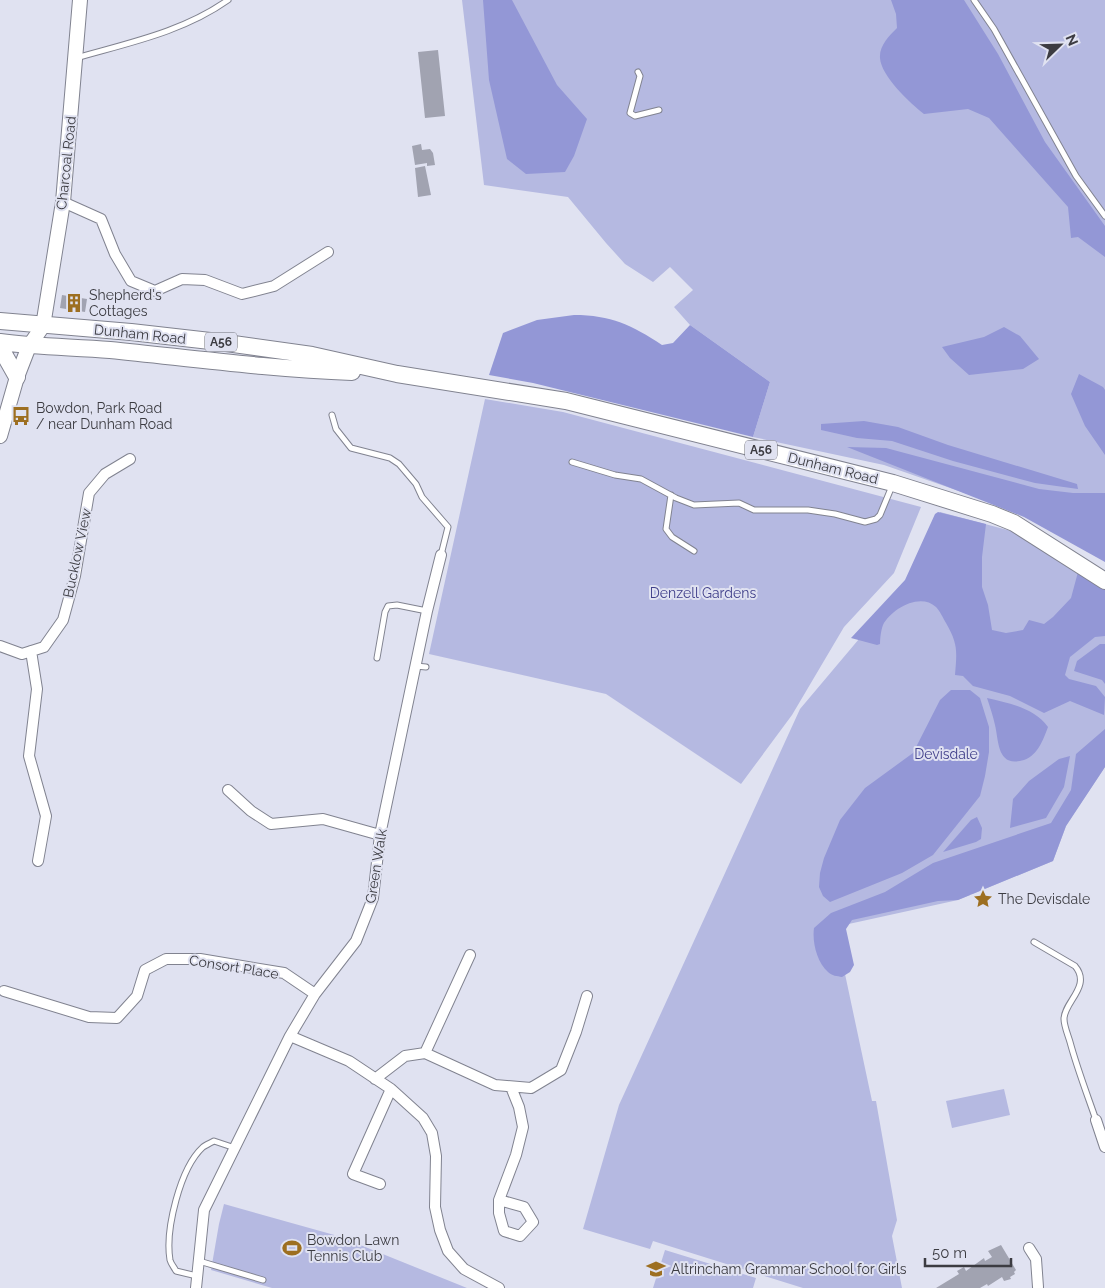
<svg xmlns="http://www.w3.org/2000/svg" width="1105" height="1288" font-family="Raleway,sans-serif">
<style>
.green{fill:#b5b9e1}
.forest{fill:#9397d6}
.building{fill:#a1a3b1}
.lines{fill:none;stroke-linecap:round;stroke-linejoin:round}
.service-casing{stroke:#818390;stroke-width:7}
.minor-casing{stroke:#818390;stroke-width:12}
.secondary-casing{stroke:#818390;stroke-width:16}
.trunk-casing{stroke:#818390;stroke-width:18}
.service{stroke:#fff;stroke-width:5}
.minor{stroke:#fff;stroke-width:10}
.secondary{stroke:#fff;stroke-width:14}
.trunk{stroke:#fff;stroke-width:16}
.labels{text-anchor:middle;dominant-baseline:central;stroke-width:4;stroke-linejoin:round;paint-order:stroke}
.shield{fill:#e0e2f1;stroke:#6d6e76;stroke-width:1}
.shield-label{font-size:12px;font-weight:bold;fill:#3c3c42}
.street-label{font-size:14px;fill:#3c3c42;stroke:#e0e2f1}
.poi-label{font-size:14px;fill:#3c3c42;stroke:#e0e2f1;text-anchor:start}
.park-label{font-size:14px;fill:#41408b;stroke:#e0e2f1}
</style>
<rect width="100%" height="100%" fill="#e0e2f1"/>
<path class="green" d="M 462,0 L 1105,0 L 1105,557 L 1025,514 L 884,465 L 753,437 L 770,382 L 690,325 L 674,307 L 693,290 L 670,267 L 653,282 L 625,264 L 606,243 L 568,197 L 484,185 Z
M 485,399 L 563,412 L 921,507 L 894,573 L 844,627 L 792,715 L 741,784 L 606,694 L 429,654 Z
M 940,512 L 1015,532 L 1105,589 L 1105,767 L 1066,826 L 1053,861 L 958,900 L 835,927 L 872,1101 L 876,1101 L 897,1220 L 892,1236 L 902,1288 L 803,1288 L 653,1241 L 650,1249 L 583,1229 L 619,1105 L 800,709 L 859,639 L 910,583 Z
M 1004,1089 L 1010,1115 L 952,1128 L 946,1101 Z
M 224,1204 L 338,1236 L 467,1288 L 272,1288 L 211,1270 L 219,1224 Z
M 665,1250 L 756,1278 L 753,1288 L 653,1288 Z"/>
<path class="forest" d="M 483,0 L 512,0 L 557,85 L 587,119 L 574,156 L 565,172 L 526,174 L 507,159 L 489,80 Z
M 891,0 L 964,0 L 998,54 L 1045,142 L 1105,226 L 1105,257 L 1078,237 L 1071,238 L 1068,207 L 989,118 L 968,109 L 924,114 C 910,103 881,76 880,58 C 879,46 889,36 897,28 L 896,14 Z
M 574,315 C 611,315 632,325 662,345 L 673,343 L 690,325 L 770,382 L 753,437 L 533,383 L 489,375 L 503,333 L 537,320 Z
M 1004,327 L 1020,336 L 1039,359 L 1023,369 L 969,375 L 950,358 L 942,347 L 984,337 Z
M 1079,374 L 1103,387 L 1105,390 L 1105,455 L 1085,426 L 1071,394 Z
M 864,421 L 898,427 L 948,445 L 1077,484 L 1078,489 L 1035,483 L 953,461 L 892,441 L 857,438 L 821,430 L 821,424 Z
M 847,447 L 886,448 L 1039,489 L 1073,493 L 1105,493 L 1105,562 L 1024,517 Z
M 938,512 L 986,524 L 982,557 L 982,587 L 988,605 L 992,630 L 1006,633 L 1023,630 L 1029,620 L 1044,624 L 1053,617 L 1071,598 L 1078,572 L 1105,589 L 1105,636 L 1095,637 L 1070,657 L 1065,675 L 1069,679 L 1096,686 L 1105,697 L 1104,715 L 1070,701 L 1044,713 L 1010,696 L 973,686 L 963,676 L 955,675 C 957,651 958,644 946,623 C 943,618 940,611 936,607 C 920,592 891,609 883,625 C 881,630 880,638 880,644 L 877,645 L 851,638 L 905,580 L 935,514 Z
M 1100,644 L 1105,644 L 1105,684 L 1102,680 L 1074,671 L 1077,661 Z
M 951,690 L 970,690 L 980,698 L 989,727 L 989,752 L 985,776 L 980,796 L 933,855 L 902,873 L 830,902 L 823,896 L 819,887 L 820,873 L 824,858 L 840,820 L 865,788 L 913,753 L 940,700 Z
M 987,698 C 1009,703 1034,708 1048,727 C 1043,740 1038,755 1024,760 C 997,768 999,742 995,725 C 993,716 990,707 987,698 Z
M 1105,729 L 1105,767 L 1066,826 L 1053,861 L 958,900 L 938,901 L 852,920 L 846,929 L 854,965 L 850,972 L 842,977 C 837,976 832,976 828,972 C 817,962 812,942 814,928 L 831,913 L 885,892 L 933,863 L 1051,823 L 1071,790 L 1076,754 Z
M 1070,756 L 1064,787 L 1046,818 L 1010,828 L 1013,799 L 1029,781 L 1059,759 Z
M 977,817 L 982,828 L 981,839 L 976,842 L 943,852 L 971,820 Z"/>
<path class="building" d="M 438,50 L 445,116 L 425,118 L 418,52 Z
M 421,144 L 422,150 L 430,149 L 433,153 L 435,165 L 427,166 L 427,163 L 415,165 L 412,146 Z
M 425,166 L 431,195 L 418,197 L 415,168 Z
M 62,295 L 87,299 L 85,312 L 60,308 Z
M 1001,1245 L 1016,1270 L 1014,1272 L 1015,1274 L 1010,1277 L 1011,1279 L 1004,1281 L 1002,1277 L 988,1286 L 987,1284 L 980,1288 L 936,1288 L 959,1274 L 957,1271 L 964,1267 L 966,1271 L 984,1258 L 985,1261 L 992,1257 L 988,1251 Z"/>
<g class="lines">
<g class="service-casing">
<path id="service" d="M 974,0 L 994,29 L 1076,176 L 1105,216
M 76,58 C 128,43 183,32 228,0
M 638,72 L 640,76 L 630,113 L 635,116 L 659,110
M 332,415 L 336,429 L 351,448 L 390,458 L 399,464 L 416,484 L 422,497 L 448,527 L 441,555
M 572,462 L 615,475 L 641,479 L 676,498 L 694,505 L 739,503 L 754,510 L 808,510 L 835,514 L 865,522 L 876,519 L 880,515 L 892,486
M 671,495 L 666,529 L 672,537 L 694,551
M 377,658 L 385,612 L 388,606 L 397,605 L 427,611
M 416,666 L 426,667
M 1034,942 L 1075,966 C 1092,986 1064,1002 1064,1019 C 1064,1026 1068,1035 1070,1042 C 1077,1068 1087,1094 1096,1120
M 199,1261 L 263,1280
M 197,1276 L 176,1271 C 174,1267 171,1264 170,1260 C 165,1230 180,1168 203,1147 C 206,1145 210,1143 214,1141 L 235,1148"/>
</g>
<g class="minor-casing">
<path id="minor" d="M 63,202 L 101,219 L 115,254 L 131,281 L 155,291 L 182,279 L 205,280 L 242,294 L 274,286 L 328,252
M 0,646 L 22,654 L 44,647 L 63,620 L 75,576 L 89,493 L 105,474 L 130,459
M 31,651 L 37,689 L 29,756 L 46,816 L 38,861
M 228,790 L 251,811 L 271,824 L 323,819 L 380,835
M 4,991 L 89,1017 L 117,1018 L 137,996 L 145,970 L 166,959 L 200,959 L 284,973 L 315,994
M 290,1036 L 349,1061 L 391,1089 L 423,1118 L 432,1133 L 436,1156 L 435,1207 L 440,1230 L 448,1251 L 464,1269 L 499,1288
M 425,1053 L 470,955
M 375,1079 L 405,1056 L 425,1053 L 495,1085 L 531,1088 L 561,1070 L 576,1032 L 587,996
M 1096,1120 L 1105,1147
M 380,1184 L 353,1174 L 391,1089
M 499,1200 L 524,1207 L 533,1222 L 520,1236 L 504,1231 L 499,1213 L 499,1200 L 516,1155 L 523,1127 L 519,1107 L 511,1087
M 1029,1248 L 1036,1259 L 1038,1287
M 196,1288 L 204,1210 L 290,1036 L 315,994 L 356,941 L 373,898 L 380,835 L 427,611 L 441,555"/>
</g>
<g class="secondary-casing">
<path id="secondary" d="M 0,436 L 17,377 L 29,346 L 43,326 L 63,202 L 80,0"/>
</g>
<g class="trunk-casing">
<path id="trunk" d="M 0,321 L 131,332 L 219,342 L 312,355 L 397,374 L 566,401 L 893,483 L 992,514 L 1014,523 L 1105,581
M 0,342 C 37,347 73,347 110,350 C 190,358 271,369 352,372
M 0,347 L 17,377"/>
</g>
<use href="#service" class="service"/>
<use href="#minor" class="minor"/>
<use href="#secondary" class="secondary"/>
<use href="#trunk" class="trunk"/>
</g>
<defs>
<g id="building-bare" transform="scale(1.5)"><path d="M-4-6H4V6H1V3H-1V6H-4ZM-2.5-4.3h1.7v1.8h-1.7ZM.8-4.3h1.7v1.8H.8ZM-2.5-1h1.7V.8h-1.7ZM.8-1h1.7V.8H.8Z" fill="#9d6f21" stroke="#e0e2f1" stroke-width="2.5" paint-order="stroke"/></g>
<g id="bus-bare" transform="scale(1.5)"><path d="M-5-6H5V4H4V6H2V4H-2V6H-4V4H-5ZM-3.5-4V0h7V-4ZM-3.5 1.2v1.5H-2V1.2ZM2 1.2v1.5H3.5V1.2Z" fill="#9d6f21" stroke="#e0e2f1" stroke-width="2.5" paint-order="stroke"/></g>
<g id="sight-bare" transform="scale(1.5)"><path d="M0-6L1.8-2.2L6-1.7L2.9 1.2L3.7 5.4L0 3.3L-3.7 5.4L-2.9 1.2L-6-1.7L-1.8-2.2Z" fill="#9d6f21" stroke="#e0e2f1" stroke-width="2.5" paint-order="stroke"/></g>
<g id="stadium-bare" transform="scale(1.5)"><path d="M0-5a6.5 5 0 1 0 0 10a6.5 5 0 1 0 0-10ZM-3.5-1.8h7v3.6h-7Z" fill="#9d6f21" stroke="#e0e2f1" stroke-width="2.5" paint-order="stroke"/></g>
<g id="school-bare" transform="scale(1.5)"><path d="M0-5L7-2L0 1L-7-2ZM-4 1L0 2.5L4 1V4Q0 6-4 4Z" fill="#9d6f21" stroke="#e0e2f1" stroke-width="2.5" paint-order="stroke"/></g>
</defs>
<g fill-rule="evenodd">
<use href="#building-bare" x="74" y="303"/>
<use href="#bus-bare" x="21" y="416"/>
<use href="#sight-bare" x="983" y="899"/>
<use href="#stadium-bare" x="292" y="1248"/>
<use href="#school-bare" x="656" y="1269"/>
</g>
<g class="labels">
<g class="shield">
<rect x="205" y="332.5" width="32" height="19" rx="4"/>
<rect x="745" y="440.5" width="32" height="19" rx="4"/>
</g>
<g class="shield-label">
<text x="221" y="342">A56</text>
<text x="761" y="450">A56</text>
</g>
<g class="street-label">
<text transform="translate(66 163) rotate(-84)">Charcoal Road</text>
<text transform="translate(140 334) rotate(6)">Dunham Road</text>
<text transform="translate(833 468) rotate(14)">Dunham Road</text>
<text transform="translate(77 553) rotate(-78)">Bucklow View</text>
<text transform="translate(376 866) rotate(-81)">Green Walk</text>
<text transform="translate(234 967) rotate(9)">Consort Place</text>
</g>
<g class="poi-label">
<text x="89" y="295">Shepherd's<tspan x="89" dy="16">Cottages</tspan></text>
<text x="36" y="408">Bowdon, Park Road<tspan x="36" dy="16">/ near Dunham Road</tspan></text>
<text x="998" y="899">The Devisdale</text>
<text x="307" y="1240">Bowdon Lawn<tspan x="307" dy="16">Tennis Club</tspan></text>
<text x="671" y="1269">Altrincham Grammar School for Girls</text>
</g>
<g class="park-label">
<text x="703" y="593">Denzell Gardens</text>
<text x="946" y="754">Devisdale</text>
</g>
</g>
<g transform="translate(1060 45) rotate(67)" stroke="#e0e2f1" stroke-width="4" paint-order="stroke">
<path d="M0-4L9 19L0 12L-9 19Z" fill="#3c3c42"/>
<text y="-8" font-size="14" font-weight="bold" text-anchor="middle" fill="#3c3c42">N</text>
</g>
<path d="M925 1258v8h86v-8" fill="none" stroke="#3c3c42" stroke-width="2.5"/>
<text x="932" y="1258" font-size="15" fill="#3c3c42" stroke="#e0e2f1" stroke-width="4" paint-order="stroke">50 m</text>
</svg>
